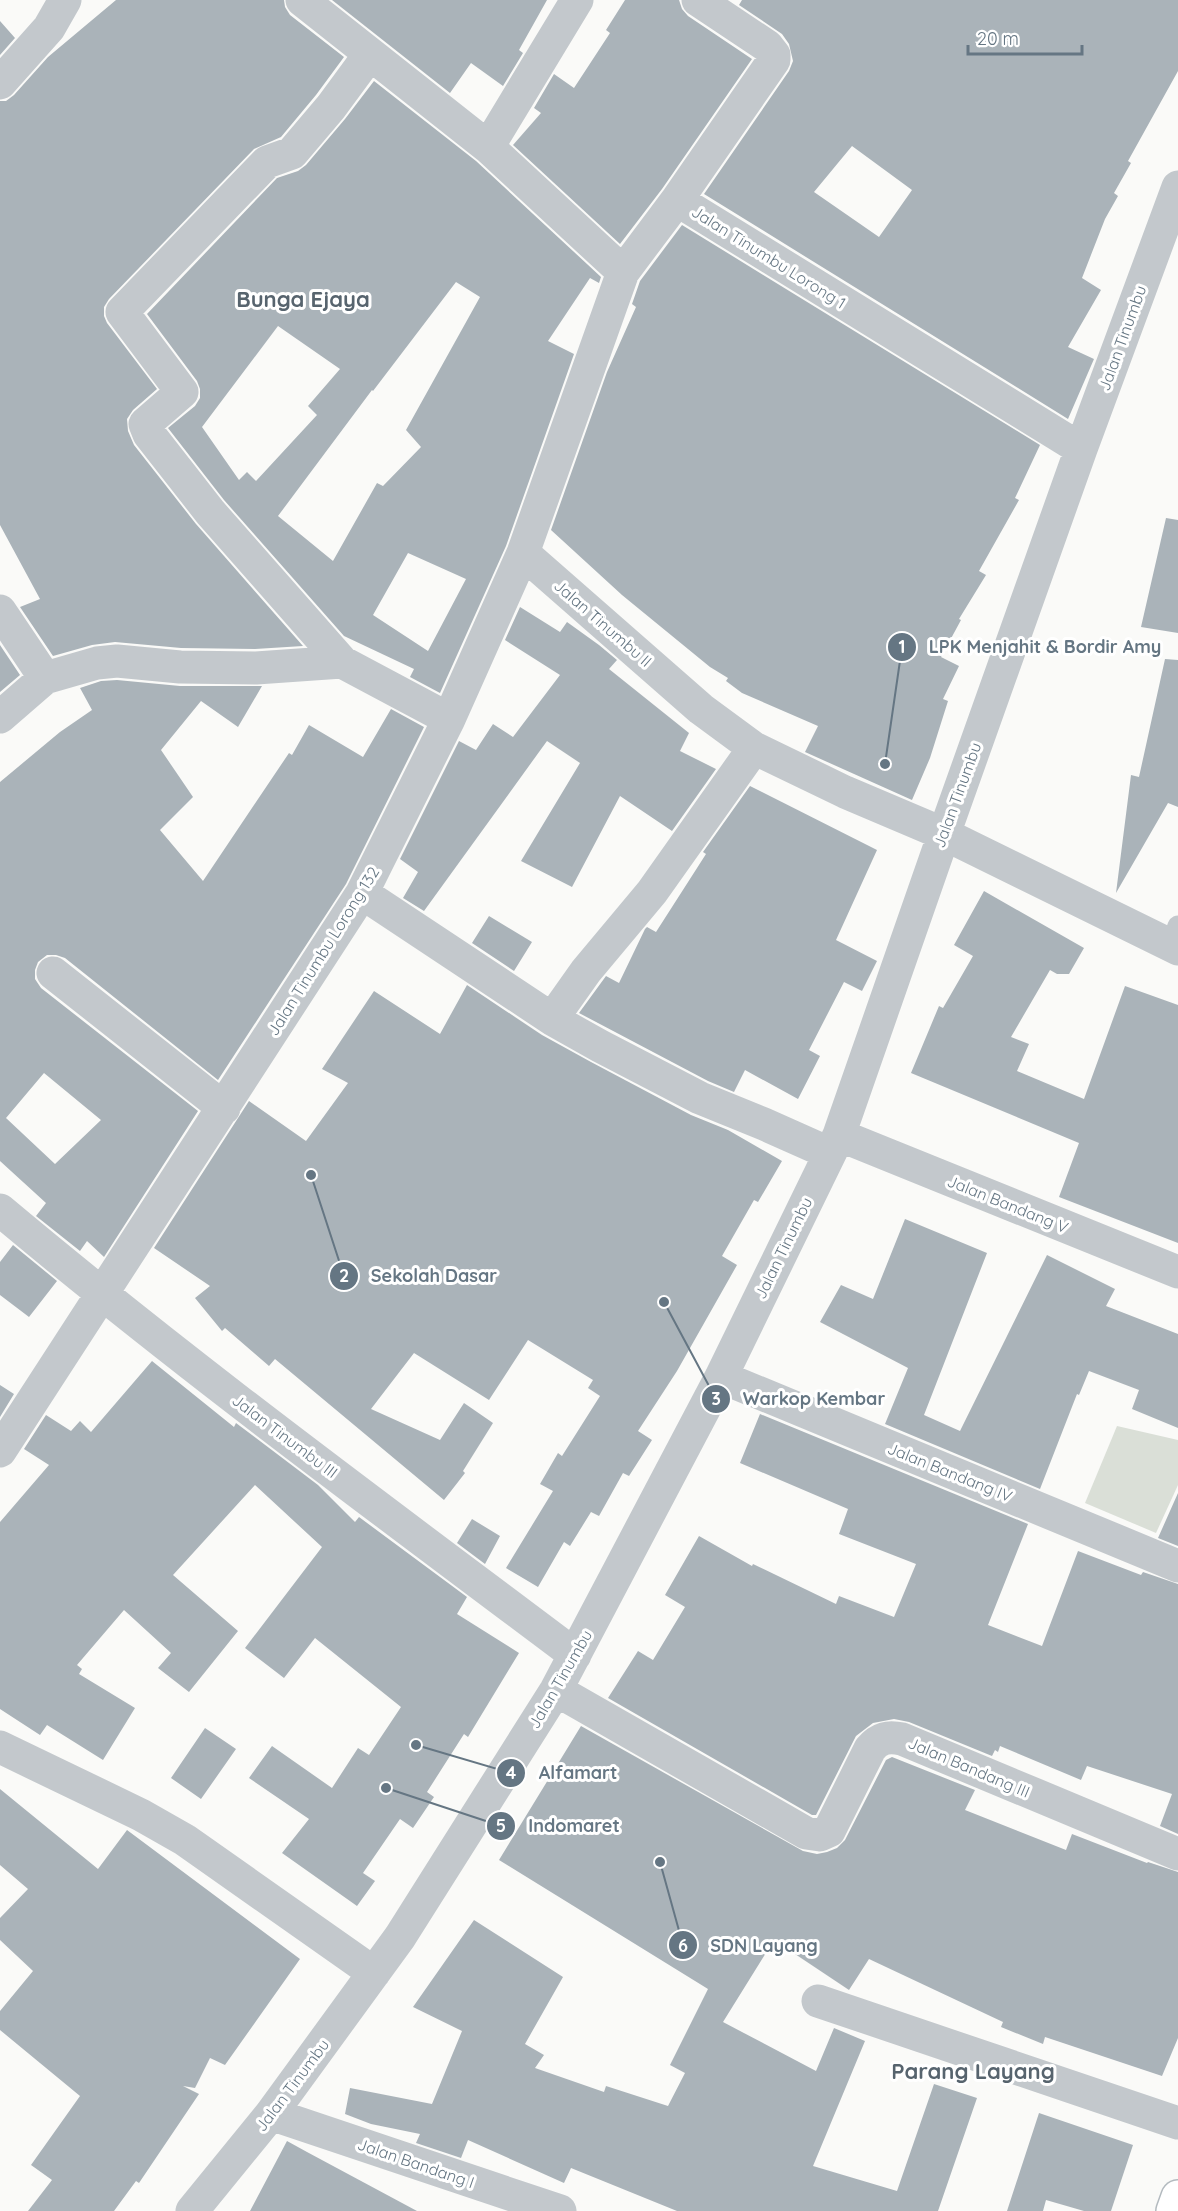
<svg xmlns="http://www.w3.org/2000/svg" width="1178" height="2211" font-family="Quicksand,sans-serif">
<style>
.green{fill:#dadfd7}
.building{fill:#aab3b9;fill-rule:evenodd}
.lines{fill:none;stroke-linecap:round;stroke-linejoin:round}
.secondary-casing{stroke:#b3babf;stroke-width:36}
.lane{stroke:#c3c8cc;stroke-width:21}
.street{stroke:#c3c8cc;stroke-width:33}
.secondary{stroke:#fff;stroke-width:33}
.labels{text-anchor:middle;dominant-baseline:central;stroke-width:6;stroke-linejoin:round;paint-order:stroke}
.street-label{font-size:16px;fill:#657683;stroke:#fff}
.district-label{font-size:22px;font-weight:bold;fill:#57646e;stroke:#fff}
.leader{fill:none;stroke:#657683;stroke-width:2}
.callout-dot{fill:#657683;stroke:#fff;stroke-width:2}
.mark-label{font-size:18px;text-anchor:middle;font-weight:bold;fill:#fff}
.callout-label{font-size:18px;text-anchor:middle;font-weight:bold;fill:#657683;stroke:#fff;stroke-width:6;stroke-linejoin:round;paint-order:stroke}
</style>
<rect width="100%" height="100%" fill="#fafaf8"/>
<path class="green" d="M 1117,1426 L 1178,1440 L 1178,1485 L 1156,1533 L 1085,1503 Z"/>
<path class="building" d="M 116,0 L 284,0 L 285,7 L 290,15 L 344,57 L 316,95 L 281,137 L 254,149 L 109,299 L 104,307 L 104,316 L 107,323 L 157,389 L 133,410 L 127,419 L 128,431 L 134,445 L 196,524 L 303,646 L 255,649 L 181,648 L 115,642 L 92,645 L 53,656 L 20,607 L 40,599 L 0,525 L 0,101 L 6,101 L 14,95 L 48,57 Z
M 332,0 L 547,0 L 519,50 L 523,53 L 503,86 L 471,63 L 450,93 Z
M 625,0 L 679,0 L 682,9 L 688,16 L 752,59 L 662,189 L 620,244 L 513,145 L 541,113 L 534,108 L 554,74 L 574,88 L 610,33 L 606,30 Z
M 742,0 L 1178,0 L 1178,71 L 1128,161 L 1131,163 L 1114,193 L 1118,196 L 1105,219 L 1082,278 L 1101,290 L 1068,347 L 1094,359 L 1068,419 L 704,194 L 789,71 L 793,61 L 789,44 L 782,34 L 739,5 ZM 852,146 L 912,190 L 879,237 L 814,192 Z
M 0,21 L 15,38 L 0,55 Z
M 374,81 L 476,161 L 601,277 L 599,283 L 590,278 L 548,341 L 574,354 L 506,546 L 440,693 L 410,677 L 414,669 L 344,636 L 224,500 L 168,428 L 195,406 L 200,398 L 200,389 L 197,381 L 147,314 L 277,178 L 298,171 L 306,165 L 345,119 ZM 456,282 L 480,297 L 406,430 L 421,447 L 383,486 L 377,483 L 333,561 L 278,516 L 372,390 L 373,391 ZM 278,326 L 340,369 L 308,406 L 317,415 L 256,481 L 247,472 L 239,480 L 202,427 ZM 408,553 L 466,579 L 428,651 L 373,615 Z
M 682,225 L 1040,445 L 1015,498 L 1019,500 L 979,571 L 986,575 L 959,619 L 961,620 L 941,657 L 959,666 L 943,699 L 948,701 L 930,758 L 912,800 L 805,752 L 818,726 L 742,693 L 726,681 L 728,678 L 710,667 L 622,595 L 551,530 L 607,372 L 636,307 L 632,304 L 640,281 Z
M 1166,518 L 1178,520 L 1178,633 L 1141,627 Z
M 520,607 L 560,632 L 567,622 L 599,645 L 617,660 L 609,669 L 689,733 L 680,751 L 716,769 L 672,831 L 620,796 L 572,887 L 521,861 L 580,763 L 547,741 L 424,911 L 403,898 L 418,872 L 400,859 L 459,741 L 476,750 L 493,724 L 513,737 L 560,675 L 505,640 Z
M 0,645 L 20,675 L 0,692 Z
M 1165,659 L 1178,660 L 1178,807 L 1168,803 L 1116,893 L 1131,775 L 1139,777 Z
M 117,680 L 180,686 L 262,686 L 238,727 L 201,701 L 161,750 L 193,797 L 160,830 L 203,881 L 289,753 L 292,755 L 309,725 L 363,757 L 391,709 L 424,727 L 346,884 L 218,1080 L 65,958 L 56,955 L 47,955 L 38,962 L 35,970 L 35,979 L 41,988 L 198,1111 L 104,1257 L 87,1241 L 80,1251 L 36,1216 L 46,1203 L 0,1161 L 0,782 L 60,732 L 92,710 L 80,688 L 101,681 ZM 44,1073 L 101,1120 L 55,1164 L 6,1118 Z
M 750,786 L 877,850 L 836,940 L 877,961 L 862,991 L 844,982 L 809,1050 L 820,1056 L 798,1099 L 745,1070 L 734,1092 L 708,1081 L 579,1013 L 606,976 L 619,983 L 645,929 L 647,927 L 656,932 L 706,854 L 703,852 Z
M 984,891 L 1084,948 L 1069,974 L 1057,974 L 1050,970 L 1011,1037 L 1029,1044 L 1017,1071 L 1084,1099 L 1125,986 L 1178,1005 L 1178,1243 L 1059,1197 L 1079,1143 L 911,1073 L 939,1006 L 943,1008 L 973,956 L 954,945 Z
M 489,916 L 532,942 L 514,971 L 472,943 Z
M 467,985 L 542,1035 L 591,1062 L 691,1115 L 728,1130 L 782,1161 L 758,1202 L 754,1200 L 722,1256 L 737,1265 L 677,1371 L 638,1431 L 652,1440 L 629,1476 L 623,1473 L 599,1516 L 591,1512 L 570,1546 L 564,1542 L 538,1587 L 506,1568 L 553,1491 L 540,1484 L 558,1453 L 562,1456 L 600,1396 L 588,1388 L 593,1380 L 528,1340 L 489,1400 L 414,1353 L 371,1409 L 440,1440 L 464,1403 L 493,1423 L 463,1471 L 465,1473 L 444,1500 L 275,1359 L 269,1366 L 225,1328 L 222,1331 L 195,1298 L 210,1286 L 154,1248 L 249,1101 L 306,1141 L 348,1083 L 322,1069 L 374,991 L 440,1034 Z
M 905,1219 L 987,1253 L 924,1415 L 960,1431 L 1047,1255 L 1115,1289 L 1106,1306 L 1178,1334 L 1178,1428 L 1132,1409 L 1139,1390 L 1089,1371 L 1079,1395 L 1077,1394 L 1040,1489 L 885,1424 L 908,1368 L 820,1322 L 841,1285 L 873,1299 Z
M 13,1245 L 57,1281 L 29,1317 L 0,1295 L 0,1262 Z
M 152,1361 L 234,1427 L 236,1423 L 318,1485 L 355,1522 L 359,1517 L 467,1597 L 457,1614 L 519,1653 L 468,1737 L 464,1734 L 427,1792 L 434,1797 L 413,1828 L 400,1819 L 363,1873 L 375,1881 L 357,1906 L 282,1853 L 309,1819 L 249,1778 L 272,1746 L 332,1788 L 358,1748 L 369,1755 L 401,1707 L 315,1638 L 284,1678 L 245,1648 L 322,1547 L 255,1485 L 173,1575 L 238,1631 L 189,1692 L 158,1668 L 171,1653 L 124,1610 L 77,1665 L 82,1669 L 79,1674 L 135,1708 L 103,1760 L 47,1725 L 40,1735 L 0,1709 L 0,1522 L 49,1465 L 24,1449 L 46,1415 L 71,1431 L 80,1421 L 91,1432 Z
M 0,1385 L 14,1394 L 0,1417 Z
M 760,1414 L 1028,1524 L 988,1625 L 1042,1646 L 1078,1551 L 1141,1575 L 1143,1572 L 1178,1584 L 1178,1834 L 1160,1826 L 1172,1794 L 1087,1766 L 1081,1780 L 1000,1746 L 998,1752 L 995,1750 L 992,1756 L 909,1722 L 894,1719 L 873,1723 L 856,1736 L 816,1815 L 812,1815 L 608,1698 L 638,1651 L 653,1660 L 685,1607 L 665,1595 L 699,1536 L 752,1566 L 753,1564 L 836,1604 L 839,1596 L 894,1617 L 916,1564 L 839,1534 L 848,1509 L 740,1463 Z
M 1178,1493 L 1178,1546 L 1158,1538 Z
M 472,1519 L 500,1536 L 485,1564 L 457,1543 Z
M 581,1726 L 803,1851 L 817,1854 L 827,1852 L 837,1848 L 845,1840 L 886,1760 L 892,1757 L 975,1790 L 965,1810 L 1066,1850 L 1072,1834 L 1147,1863 L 1148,1862 L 1178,1872 L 1178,2038 L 1162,2076 L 1045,2037 L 1043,2044 L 1001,2027 L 1003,2022 L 869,1959 L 849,1990 L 774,1940 L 723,2022 L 816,2071 L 834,2028 L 865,2041 L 813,2166 L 897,2191 L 934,2084 L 977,2098 L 938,2211 L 677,2211 L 571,2168 L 564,2183 L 468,2140 L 461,2158 L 416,2143 L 420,2134 L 371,2124 L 345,2114 L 350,2088 L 432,2104 L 462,2031 L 413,2007 L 474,1920 L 563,1977 L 525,2044 L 544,2055 L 535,2068 L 604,2092 L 606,2086 L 668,2106 L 685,2073 L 670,2065 L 708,1989 L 499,1860 Z
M 205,1728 L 236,1749 L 201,1799 L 171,1778 Z
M 0,1789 L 98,1869 L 127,1830 L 300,1959 L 225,2065 L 210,2058 L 195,2088 L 183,2086 L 199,2094 L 139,2183 L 136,2181 L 114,2211 L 28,2211 L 52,2180 L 31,2165 L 80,2096 L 0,2030 L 0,2011 L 33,1971 L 0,1940 L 0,1918 L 28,1889 L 0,1865 Z
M 1039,2113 L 1133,2145 L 1111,2211 L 1084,2211 L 1046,2200 L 1043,2211 L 1007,2211 Z
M 287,2141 L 307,2152 L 417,2211 L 250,2211 Z"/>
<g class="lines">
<g class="secondary-casing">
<path id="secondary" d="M 1173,2211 L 1178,2197"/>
</g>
<path class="lane" d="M 1171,946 L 1178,926"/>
<path class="street" d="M 302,0 L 488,147 L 623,272 L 677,200 L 1081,449
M 0,83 L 49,28 L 65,0
M 488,147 L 577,0
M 677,200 L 774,60 L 774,55 L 767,46 L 698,0
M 523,553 L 701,709 L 754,748 L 845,792 L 944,834 L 1178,949
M 0,611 L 45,678
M 342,662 L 210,512 L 149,434 L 145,424 L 182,392 L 122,312 L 267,162 L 292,153 L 331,107 L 370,54
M 0,717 L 45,678 L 97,663 L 117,661 L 180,667 L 256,668 L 342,662 L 449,719
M 362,893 L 552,1019 L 600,1046 L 700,1098 L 764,1124 L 829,1153
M 53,973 L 224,1108
M 552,1019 L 586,971 L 652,892 L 754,748
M 839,1135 L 1178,1272
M 0,1210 C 186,1366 381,1509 575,1655
M 721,1377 L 1178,1566
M 0,1451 L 362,893 L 449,719 L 523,553 L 623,272
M 556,1690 L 806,1833 L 820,1835 L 829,1831 L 870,1749 C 879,1738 888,1736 902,1739 L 1178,1854
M 0,1747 L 141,1815 L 185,1840 L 374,1973
M 818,2001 L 1178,2123
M 271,2114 L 560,2211
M 192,2211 L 271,2114 L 400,1937 L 556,1690 L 721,1377 L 839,1135 L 944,834 L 1081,449 L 1178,187"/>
<use href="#secondary" class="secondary"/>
</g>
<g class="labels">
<g class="street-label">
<text transform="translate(769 257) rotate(32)">Jalan Tinumbu Lorong 1</text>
<text transform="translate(1122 338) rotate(-70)">Jalan Tinumbu</text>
<text transform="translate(603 623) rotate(41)">Jalan Tinumbu II</text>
<text transform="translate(957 795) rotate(-70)">Jalan Tinumbu</text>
<text transform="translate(323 951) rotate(-58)">Jalan Tinumbu Lorong 132</text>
<text transform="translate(1008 1204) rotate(22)">Jalan Bandang V</text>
<text transform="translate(783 1248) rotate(-64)">Jalan Tinumbu</text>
<text transform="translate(285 1436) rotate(37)">Jalan Tinumbu III</text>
<text transform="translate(950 1472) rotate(22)">Jalan Bandang IV</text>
<text transform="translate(560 1679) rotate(-60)">Jalan Tinumbu</text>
<text transform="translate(969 1767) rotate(23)">Jalan Bandang III</text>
<text transform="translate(292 2085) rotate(-53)">Jalan Tinumbu</text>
<text transform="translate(416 2163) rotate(19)">Jalan Bandang I</text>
</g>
<g class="district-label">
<text x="303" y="299">Bunga Ejaya</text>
<text x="973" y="2071">Parang Layang</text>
</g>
</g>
<path class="leader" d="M885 764L902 647M311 1175L344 1276M664 1302L716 1399M416 1745L511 1773M386 1788L501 1826M660 1862L683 1945"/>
<g class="callout-dot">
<circle cx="885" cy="764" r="6"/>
<circle cx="311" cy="1175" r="6"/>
<circle cx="664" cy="1302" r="6"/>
<circle cx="416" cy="1745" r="6"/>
<circle cx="386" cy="1788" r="6"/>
<circle cx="660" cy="1862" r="6"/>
<circle cx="902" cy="647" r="15"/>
<circle cx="344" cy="1276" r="15"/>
<circle cx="716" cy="1399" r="15"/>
<circle cx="511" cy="1773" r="15"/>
<circle cx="501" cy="1826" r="15"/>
<circle cx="683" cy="1945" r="15"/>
</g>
<g class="mark-label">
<text x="902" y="653">1</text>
<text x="344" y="1282">2</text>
<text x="716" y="1405">3</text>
<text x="511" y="1779">4</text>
<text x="501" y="1832">5</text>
<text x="683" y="1952">6</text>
</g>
<g class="callout-label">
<text x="1045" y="653">LPK Menjahit &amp; Bordir Amy</text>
<text x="434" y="1282">Sekolah Dasar</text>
<text x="814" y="1405">Warkop Kembar</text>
<text x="578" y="1779">Alfamart</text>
<text x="574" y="1832">Indomaret</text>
<text x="764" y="1952">SDN Layang</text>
</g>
<path d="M968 45v9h114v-9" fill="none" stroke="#657683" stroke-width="3"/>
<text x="977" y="45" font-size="18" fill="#657683" stroke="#ffffff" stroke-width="4.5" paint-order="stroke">20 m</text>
</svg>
